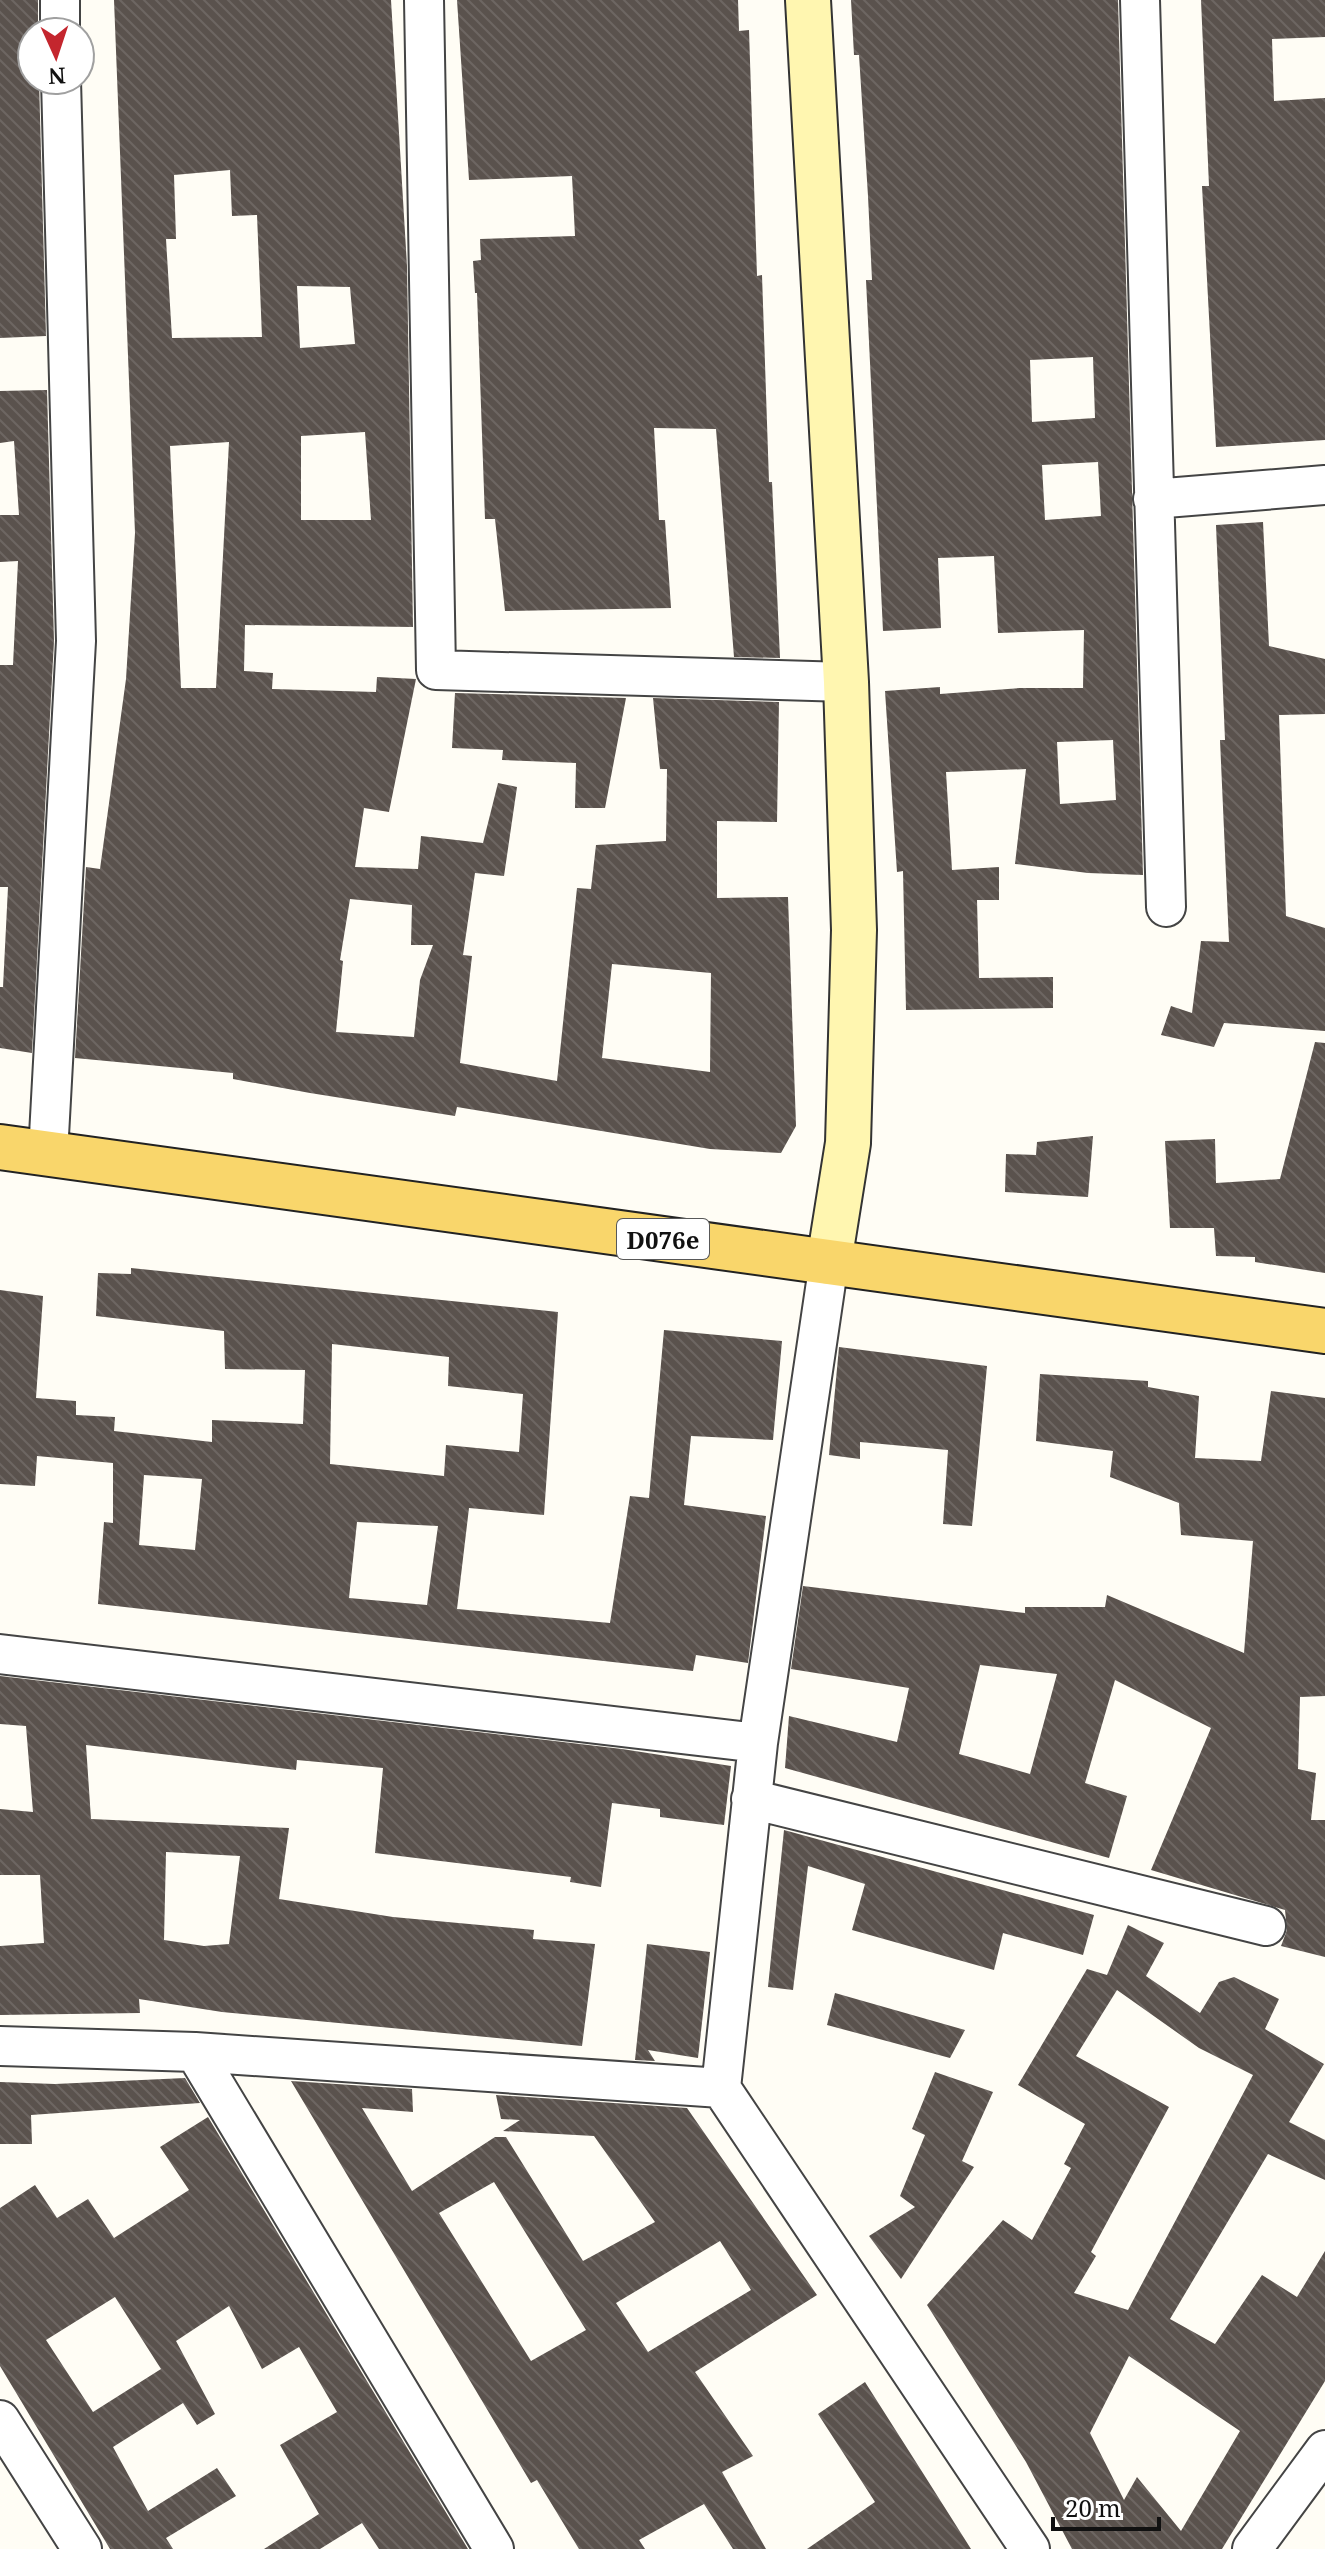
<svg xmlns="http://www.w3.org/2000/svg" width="1325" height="2549" font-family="'Noto Serif',serif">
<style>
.building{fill:url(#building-back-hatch);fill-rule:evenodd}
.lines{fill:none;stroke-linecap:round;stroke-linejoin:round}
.minor-casing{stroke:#444;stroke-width:42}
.secondary-casing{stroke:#333;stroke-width:48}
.primary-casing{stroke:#222;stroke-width:48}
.minor{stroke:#fff;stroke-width:38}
.secondary{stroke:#fff6b0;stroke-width:44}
.primary{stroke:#f9d66b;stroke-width:44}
.labels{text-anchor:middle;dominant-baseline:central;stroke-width:8;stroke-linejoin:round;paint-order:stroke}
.shield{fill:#fff;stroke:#585858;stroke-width:2}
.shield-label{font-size:24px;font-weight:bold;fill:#111}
</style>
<defs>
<pattern id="building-back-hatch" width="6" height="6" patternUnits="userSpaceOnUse" patternTransform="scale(2)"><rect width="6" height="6" fill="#5a524d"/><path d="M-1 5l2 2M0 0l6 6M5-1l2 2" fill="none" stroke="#6d6662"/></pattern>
</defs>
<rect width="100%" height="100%" fill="#fffdf5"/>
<path class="building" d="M 0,0 L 38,0 L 38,32 L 32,32 L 32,80 L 39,80 L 46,336 L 0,338 Z
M 114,0 L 391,0 L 407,266 L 413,627 L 245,625 L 244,671 L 273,673 L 272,689 L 376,692 L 377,677 L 416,679 L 389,812 L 364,808 L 355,867 L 418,869 L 421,836 L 483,843 L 498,783 L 517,787 L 504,876 L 475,873 L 463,955 L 472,956 L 460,1063 L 557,1081 L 577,888 L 591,889 L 596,845 L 666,841 L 667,769 L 660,769 L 653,698 L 779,702 L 777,822 L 717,821 L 717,898 L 788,897 L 796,1126 L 781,1153 L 710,1149 L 457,1107 L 455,1116 L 310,1093 L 233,1079 L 233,1073 L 75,1058 L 86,867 L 100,869 L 126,679 L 135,533 ZM 230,170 L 232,216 L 257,215 L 262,337 L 172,338 L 166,239 L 176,239 L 174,175 ZM 297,286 L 350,287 L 355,344 L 300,348 ZM 365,432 L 371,520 L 301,520 L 301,436 ZM 229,442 L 216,688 L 181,688 L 170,446 ZM 350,899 L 412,905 L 411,945 L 433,945 L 420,980 L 414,1037 L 336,1032 L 343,961 L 340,960 ZM 612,964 L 711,973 L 710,1072 L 602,1058 Z
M 457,0 L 738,0 L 739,31 L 749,30 L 757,276 L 762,275 L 769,482 L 772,482 L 780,658 L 734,657 L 716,429 L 654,428 L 659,520 L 665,520 L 671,608 L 505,611 L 495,519 L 485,519 L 477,293 L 475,293 L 473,261 L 481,260 L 480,239 L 575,236 L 572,176 L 469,180 Z
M 851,0 L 1118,0 L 1143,875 L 1088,873 L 1015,864 L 1026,769 L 946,772 L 952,870 L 999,867 L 999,900 L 977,900 L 979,978 L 1053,977 L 1053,1008 L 906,1010 L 903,871 L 897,872 L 885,691 L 940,687 L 940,694 L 1020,688 L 1083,688 L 1084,630 L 998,633 L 994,556 L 938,558 L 941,628 L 883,631 L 866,280 L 872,280 L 868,196 L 859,55 L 854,55 ZM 1093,357 L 1095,418 L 1032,422 L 1030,360 ZM 1098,462 L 1101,516 L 1045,520 L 1042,465 ZM 1113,740 L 1116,800 L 1060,804 L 1057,742 Z
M 1201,0 L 1325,0 L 1325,37 L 1272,39 L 1274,101 L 1325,98 L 1325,440 L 1216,447 L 1202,186 L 1209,186 Z
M 47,390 L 54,641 L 32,1053 L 0,1048 L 0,987 L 3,987 L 8,887 L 0,887 L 0,665 L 13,665 L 18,561 L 0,562 L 0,515 L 19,515 L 14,441 L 0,443 L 0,391 Z
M 1263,522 L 1269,646 L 1325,659 L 1325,714 L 1279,715 L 1286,916 L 1325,928 L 1325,1031 L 1224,1023 L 1214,1047 L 1161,1035 L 1171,1006 L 1192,1013 L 1201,941 L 1229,942 L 1220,740 L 1225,740 L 1216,525 Z
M 455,693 L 626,698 L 605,808 L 575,808 L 576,763 L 502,760 L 503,750 L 452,748 Z
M 1315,1042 L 1325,1043 L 1325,1273 L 1255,1262 L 1255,1257 L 1216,1256 L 1214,1228 L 1170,1228 L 1165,1141 L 1215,1139 L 1216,1183 L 1280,1179 Z
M 1093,1136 L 1088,1197 L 1005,1192 L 1006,1154 L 1036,1155 L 1037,1142 Z
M 131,1268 L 558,1312 L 544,1515 L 469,1508 L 457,1609 L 610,1623 L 630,1496 L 649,1498 L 664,1330 L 782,1341 L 773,1440 L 691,1436 L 684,1505 L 766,1516 L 748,1663 L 696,1655 L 693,1671 L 98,1604 L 104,1522 L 113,1523 L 113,1463 L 37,1456 L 35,1486 L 0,1484 L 0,1290 L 43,1296 L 36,1398 L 76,1401 L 76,1415 L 115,1417 L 114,1431 L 212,1442 L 212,1420 L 303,1424 L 305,1370 L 225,1369 L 224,1331 L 96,1316 L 98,1273 L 131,1274 ZM 332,1344 L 449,1357 L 448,1386 L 523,1394 L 519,1452 L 446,1445 L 444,1476 L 330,1464 ZM 144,1475 L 202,1479 L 195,1550 L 139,1545 ZM 357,1522 L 438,1526 L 427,1605 L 349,1598 Z
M 839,1347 L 987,1366 L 972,1526 L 943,1524 L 948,1450 L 860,1442 L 860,1459 L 829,1455 Z
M 1040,1374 L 1148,1381 L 1148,1387 L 1199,1396 L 1195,1458 L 1261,1461 L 1271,1391 L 1325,1398 L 1325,1696 L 1300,1697 L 1298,1769 L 1316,1773 L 1311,1820 L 1325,1820 L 1325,1957 L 1281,1946 L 1287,1930 L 1285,1910 L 1151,1870 L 1211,1728 L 1115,1680 L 1085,1783 L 1127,1796 L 1109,1858 L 785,1768 L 789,1716 L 897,1742 L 909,1688 L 791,1669 L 803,1586 L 1025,1613 L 1025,1607 L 1105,1607 L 1107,1595 L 1244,1653 L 1253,1541 L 1181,1535 L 1179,1503 L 1110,1477 L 1113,1451 L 1036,1441 ZM 980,1665 L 1057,1674 L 1030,1774 L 959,1754 Z
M 0,1676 L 622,1749 L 731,1766 L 724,1825 L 660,1817 L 660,1809 L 612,1803 L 601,1887 L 570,1882 L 571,1877 L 375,1853 L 383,1768 L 297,1760 L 296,1770 L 86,1745 L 91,1819 L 289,1828 L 279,1899 L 393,1917 L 534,1930 L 533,1939 L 595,1944 L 582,2046 L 222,2012 L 139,1999 L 140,2013 L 0,2015 L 0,1946 L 44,1943 L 40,1875 L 0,1875 L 0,1809 L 33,1812 L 26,1726 L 0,1724 ZM 166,1852 L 240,1856 L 229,1944 L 204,1946 L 164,1940 Z
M 784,1830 L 1094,1915 L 1083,1955 L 1003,1933 L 994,1970 L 852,1930 L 865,1884 L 808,1866 L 793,1990 L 768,1987 Z
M 1128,1925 L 1164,1943 L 1146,1976 L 1200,2013 L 1219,1982 L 1234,1977 L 1279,1999 L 1265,2029 L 1324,2064 L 1289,2122 L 1325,2140 L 1325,2180 L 1268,2154 L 1170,2319 L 1215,2344 L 1262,2275 L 1297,2297 L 1325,2251 L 1325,2381 L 1222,2549 L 1072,2549 L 1026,2462 L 927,2305 L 1003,2220 L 1032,2240 L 1071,2168 L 1064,2164 L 1085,2124 L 1018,2085 L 1087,1969 L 1107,1975 ZM 1117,1990 L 1199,2048 L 1253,2075 L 1128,2310 L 1074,2293 L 1096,2256 L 1091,2252 L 1169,2107 L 1076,2056 ZM 1129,2356 L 1240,2431 L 1181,2531 L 1137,2477 L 1124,2500 L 1090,2433 Z
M 647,1944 L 710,1952 L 698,2058 L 648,2050 L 655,2061 L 635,2060 Z
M 835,1993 L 965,2030 L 950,2058 L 827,2025 Z
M 935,2072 L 993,2092 L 962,2161 L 974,2167 L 901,2279 L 869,2236 L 915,2207 L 900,2196 L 925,2135 L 912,2129 Z
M 185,2078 L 200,2103 L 31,2115 L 32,2144 L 0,2144 L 0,2082 L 55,2084 Z
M 291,2081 L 412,2089 L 413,2112 L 362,2108 L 412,2191 L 495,2137 L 506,2137 L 583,2261 L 655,2222 L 594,2136 L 503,2131 L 520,2120 L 501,2119 L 496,2095 L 687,2108 L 817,2295 L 695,2372 L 753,2456 L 722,2472 L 766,2549 L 733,2549 L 704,2504 L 639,2540 L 645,2549 L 579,2549 L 537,2480 L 531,2483 ZM 494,2182 L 586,2330 L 531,2361 L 439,2213 ZM 720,2241 L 751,2290 L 648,2352 L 616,2303 Z
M 208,2117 L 468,2549 L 379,2549 L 362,2523 L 320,2549 L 264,2549 L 319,2514 L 280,2445 L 337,2412 L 299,2347 L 262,2369 L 229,2306 L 176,2341 L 215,2414 L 197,2425 L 183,2403 L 113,2447 L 148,2511 L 217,2468 L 236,2496 L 166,2538 L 173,2549 L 110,2549 L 0,2366 L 0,2208 L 35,2185 L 57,2218 L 88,2199 L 114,2238 L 189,2190 L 160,2147 ZM 115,2297 L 161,2369 L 93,2412 L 46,2340 Z
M 865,2382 L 921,2470 L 971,2549 L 807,2549 L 875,2502 L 818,2414 Z"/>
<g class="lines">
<g class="minor-casing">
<path id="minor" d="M 60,0 L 60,32
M 424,0 L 436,670 L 846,682
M 1140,0 L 1166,907
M 1153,499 L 1325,485
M 48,1154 L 76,641 L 61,80
M 829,1262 L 758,1743 L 721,2088 L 1030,2549
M 0,1654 L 758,1743
M 751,1799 L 1266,1926
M 0,2046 L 195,2052 L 721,2088
M 195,2052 L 494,2549
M 0,2420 L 82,2549
M 1252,2549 L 1325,2450"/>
</g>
<g class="secondary-casing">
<path id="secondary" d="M 808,0 L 846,682 L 854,930 L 848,1143 L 829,1262"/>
</g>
<g class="primary-casing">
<path id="primary" d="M 0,1147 L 1325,1331"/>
</g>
<use href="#minor" class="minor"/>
<use href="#secondary" class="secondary"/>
<use href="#primary" class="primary"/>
</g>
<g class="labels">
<rect class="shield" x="617" y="1219" width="92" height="40" rx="6"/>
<g class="shield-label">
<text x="663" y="1239">D076e</text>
</g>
</g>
<g transform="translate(56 56) rotate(177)"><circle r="38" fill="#ffffff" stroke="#a0a0a0" stroke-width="2"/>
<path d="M0-6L14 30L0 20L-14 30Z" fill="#c4262e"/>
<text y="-12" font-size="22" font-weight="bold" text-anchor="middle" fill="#111111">N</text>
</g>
<path d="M1053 2517v12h106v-12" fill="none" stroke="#111111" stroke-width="4"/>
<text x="1065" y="2517" font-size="24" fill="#111111" stroke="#ffffff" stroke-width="6" paint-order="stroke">20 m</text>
</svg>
